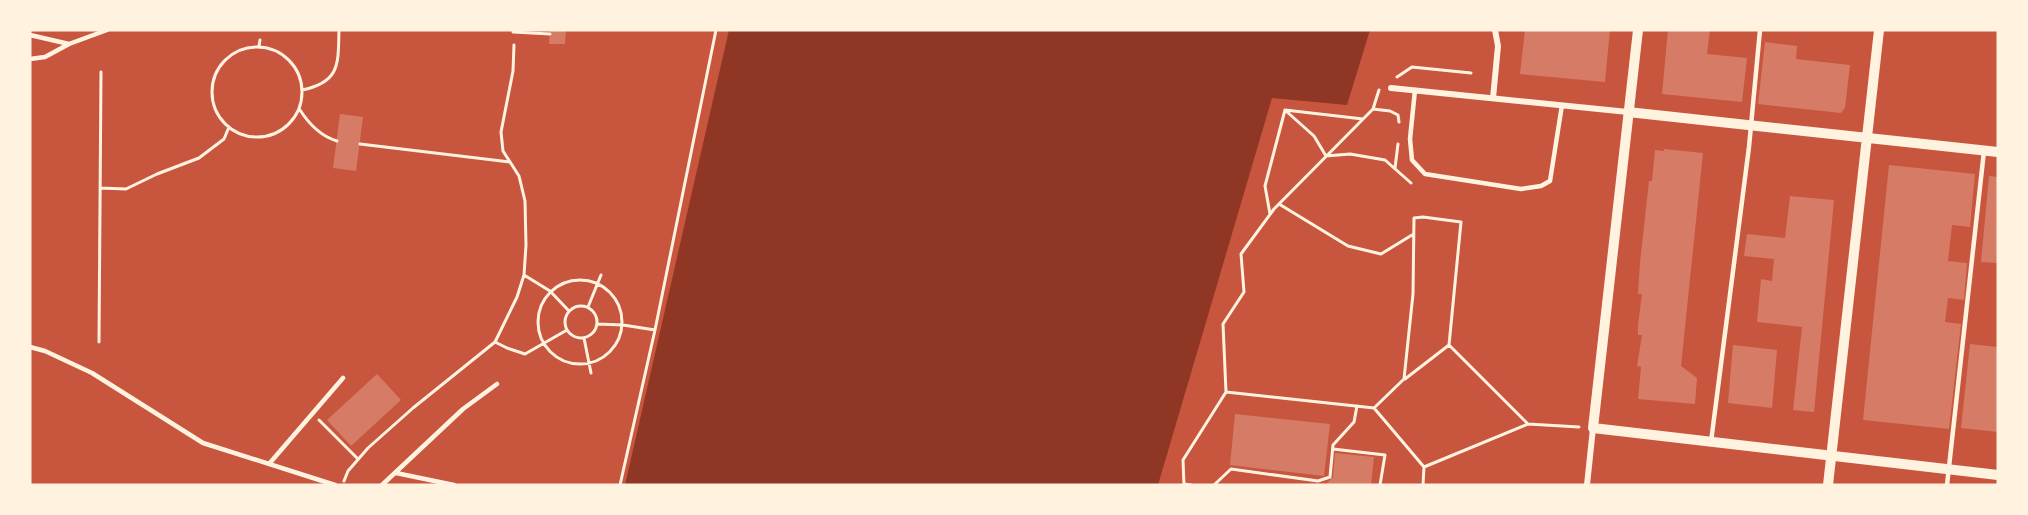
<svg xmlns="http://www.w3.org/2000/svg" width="2028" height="515" font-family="'Work Sans',sans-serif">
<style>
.water{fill:#8f3625}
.building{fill:#d67c66}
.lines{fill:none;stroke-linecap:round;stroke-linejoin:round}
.path{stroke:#fff3e0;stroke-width:3}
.service{stroke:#fff3e0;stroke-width:4.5}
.minor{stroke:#fff3e0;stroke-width:6}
.tertiary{stroke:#fff3e0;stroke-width:10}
</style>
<rect width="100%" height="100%" fill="#c8553d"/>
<path class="water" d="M 729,30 L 1370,30 L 1347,105 L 1272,98 L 1158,485 L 625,485 Z"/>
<path class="building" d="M 550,30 L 566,30 L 565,44 L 549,44 Z
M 1525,30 L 1610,30 L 1605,82 L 1520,74 Z
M 1668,30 L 1710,30 L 1707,54 L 1747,58 L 1742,102 L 1662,94 Z
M 1765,42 L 1797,46 L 1796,59 L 1850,65 L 1845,108 L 1841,113 L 1758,104 Z
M 340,114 L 363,117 L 356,171 L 333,168 Z
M 1664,149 L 1703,153 L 1681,366 L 1697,378 L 1695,404 L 1638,399 L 1641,367 L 1637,366 L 1642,335 L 1638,335 L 1638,325 L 1642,294 L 1638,294 L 1640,263 L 1649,181 L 1652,181 L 1655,150 L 1664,151 Z
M 1889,165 L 1975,174 L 1970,227 L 1952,225 L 1948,261 L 1967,263 L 1964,300 L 1948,298 L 1945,322 L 1961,324 L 1949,429 L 1863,420 Z
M 1989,176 L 1998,177 L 1998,263 L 1981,262 Z
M 1790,196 L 1834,200 L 1814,412 L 1793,410 L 1802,327 L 1757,322 L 1761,279 L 1772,281 L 1774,259 L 1744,256 L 1747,234 L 1785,238 Z
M 1970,344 L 1998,347 L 1998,432 L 1961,428 Z
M 1733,345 L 1777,350 L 1772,408 L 1728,403 Z
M 377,374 L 401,400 L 351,446 L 327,420 Z
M 1235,414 L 1330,424 L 1324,476 L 1230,465 Z
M 1335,453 L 1374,457 L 1371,485 L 1325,485 L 1333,477 Z"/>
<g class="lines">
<path class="path" d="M 513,32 L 550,34
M 259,46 L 260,40
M212 92a45 45 0 1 1 90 0a45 45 0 1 1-90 0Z
M 1397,77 L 1412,67 L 1471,73
M 302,90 C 341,82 338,63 339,30
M 1373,109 L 1390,111 L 1398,115 L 1399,122
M 300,110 C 309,124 320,136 337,141
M 1286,111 L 1314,136 L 1326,156 L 1350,154 L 1385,160 L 1411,183
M 360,144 L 510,162
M 1395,168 L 1398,144
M 100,188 L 126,189 L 157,174 L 199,158 L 224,139 L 229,127
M 1279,204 L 1348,246 L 1381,254 L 1412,235
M 1270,214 L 1265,186 L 1285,110 L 1363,119
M 524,275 L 550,291 L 569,311
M538 322a42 42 0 1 1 84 0a42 42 0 1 1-84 0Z
M565 322a16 16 0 1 1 32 0a16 16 0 1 1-32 0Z
M 588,307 L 601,275
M 597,324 L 623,325 L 655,330
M 584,338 L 591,373
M 99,342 L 101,72
M 495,342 L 507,348 L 525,354 L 567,330
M 1405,379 L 1449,345 L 1528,424
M 1226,392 L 1374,408 L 1424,467 L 1423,485
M 1374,408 L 1404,379 L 1413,294 L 1414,218 L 1423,217 L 1461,222 L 1449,345
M 319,420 L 358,459
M 1333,449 L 1385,455 L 1380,485
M 1424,467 L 1528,424 L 1579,427
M 344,481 L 348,471 L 368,448 L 413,408 L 495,342 L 517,297 L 524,275 L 526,245 L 525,201 L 519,176 L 503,151 L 501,132 L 513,71 L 514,45
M 1184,484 L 1191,485
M 620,485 L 655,330 L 716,30
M 1184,485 L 1183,460 L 1226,392 L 1223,324 L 1244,292 L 1241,254 L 1274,209 L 1373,109 L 1379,90
M 1214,485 L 1231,469 L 1318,481 L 1330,477 L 1333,445 L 1354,422 L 1357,406"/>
<path class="service" d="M 30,35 L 69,44
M 30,59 L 45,57 L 69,44 L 107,30
M 1415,90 L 1410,139 L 1412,160 L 1425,174 L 1521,189 L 1541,186 L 1550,181 L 1562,105
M 30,347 L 45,351 L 92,373 L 203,443 L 335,485
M 1711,442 L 1749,147 L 1760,30
M 269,464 L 343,378
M 396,473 L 454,485
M 382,485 L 463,409 L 497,384
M 1947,485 L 1984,151"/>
<path class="minor" d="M 1391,88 L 1628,112
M 1493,98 L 1498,46 L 1495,30
M 1587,485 L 1593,428"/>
<path class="tertiary" d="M 1638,30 L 1593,428 L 1998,475
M 1628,112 L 1998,152
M 1828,485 L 1879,30"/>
</g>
<rect width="2028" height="515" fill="none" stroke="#fff3e0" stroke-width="63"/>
</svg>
